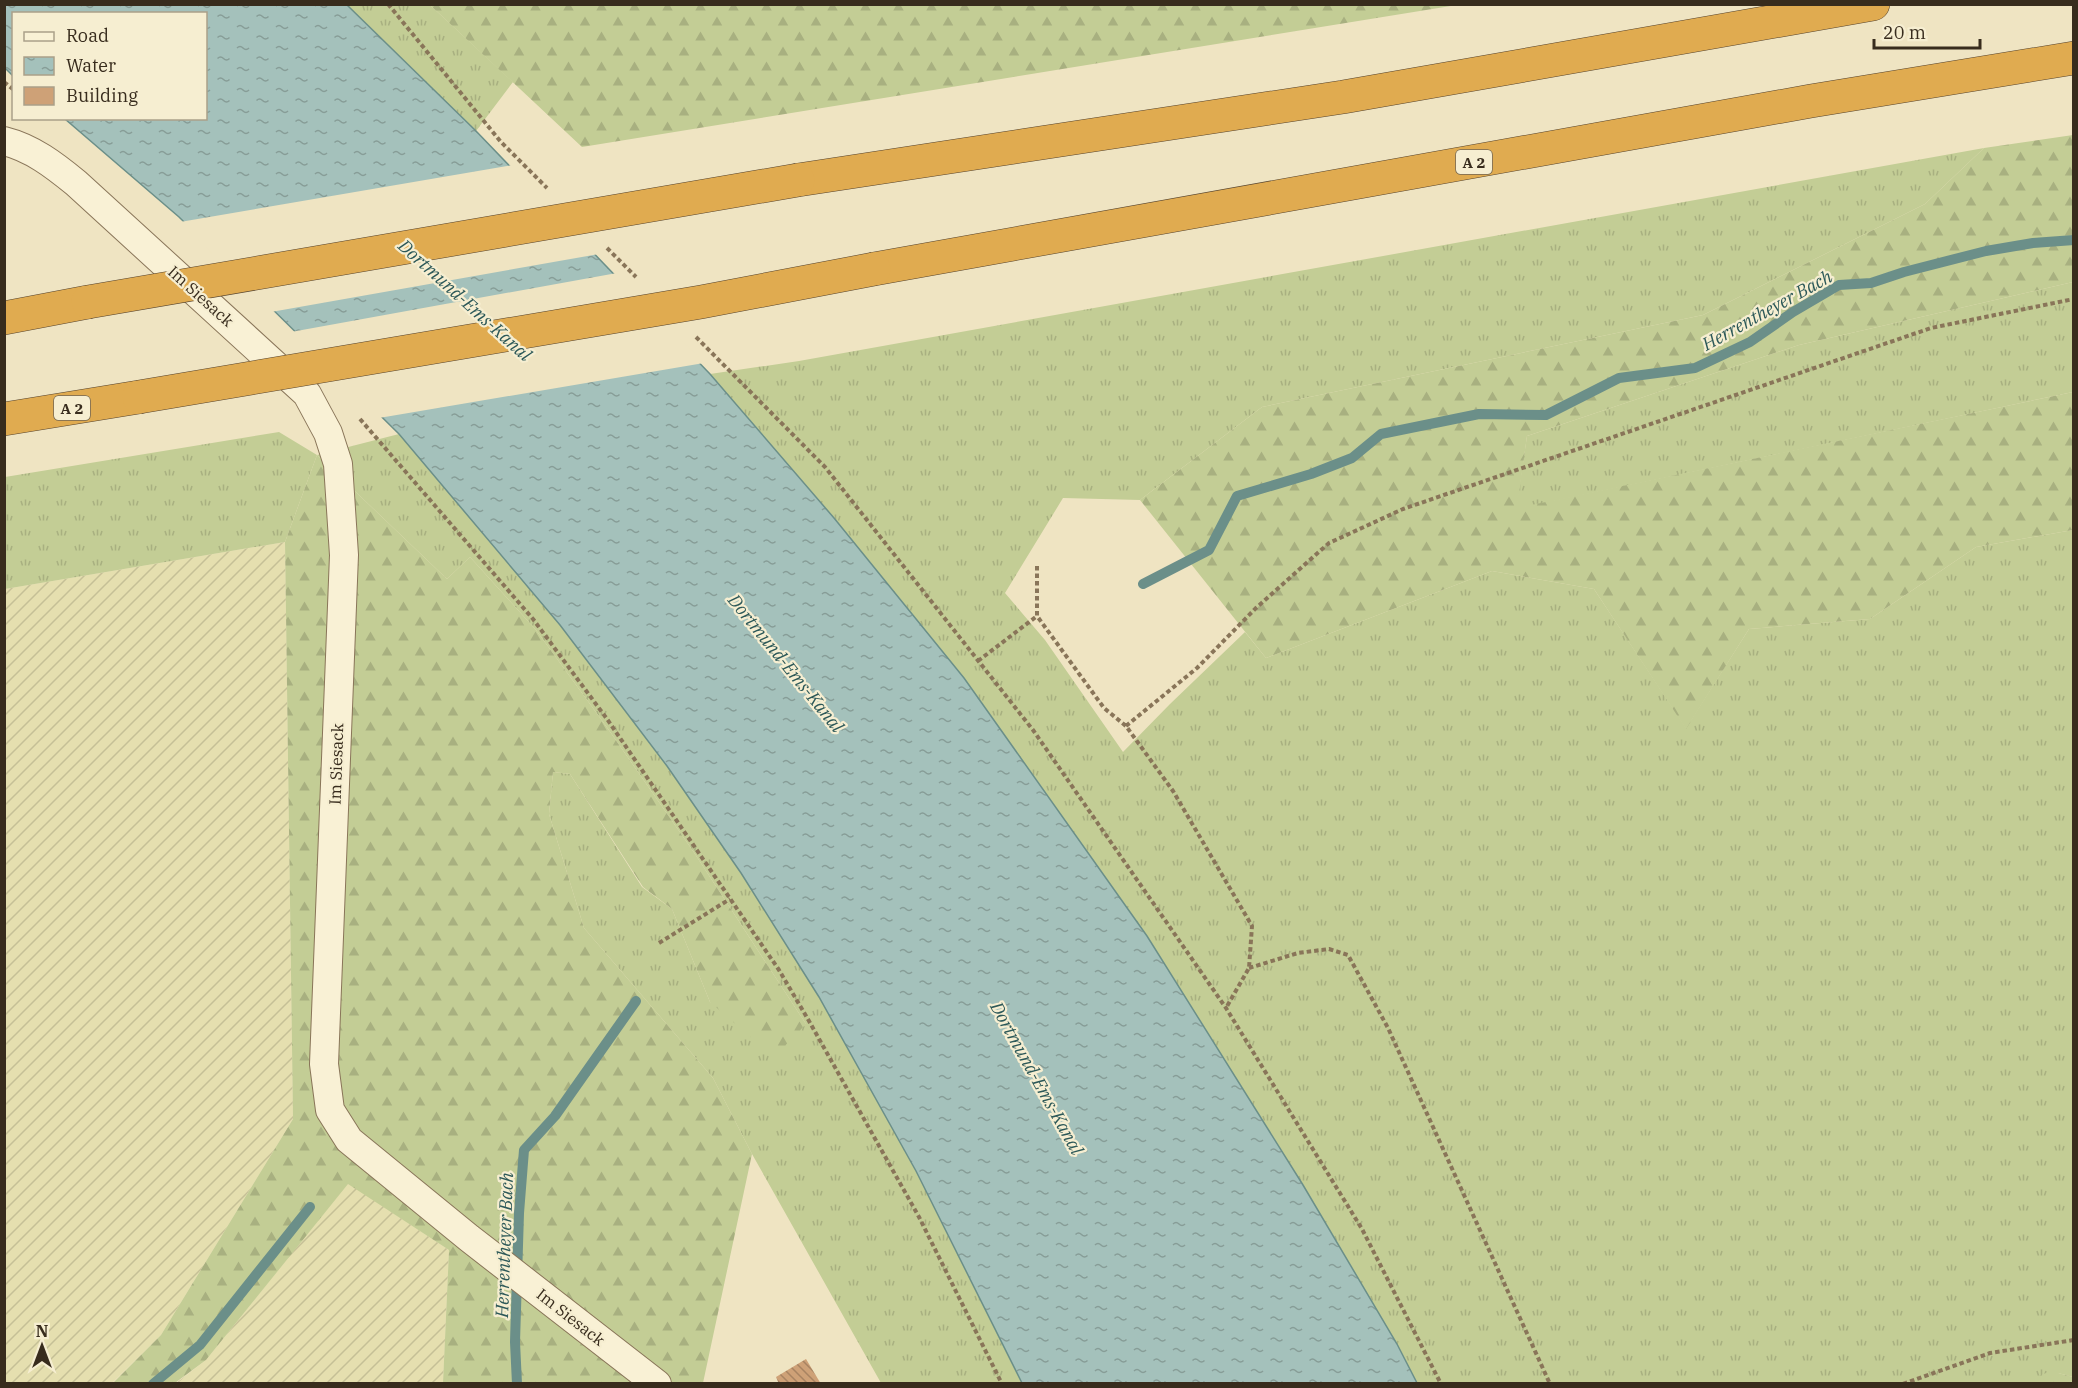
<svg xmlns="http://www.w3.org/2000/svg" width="2078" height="1388" font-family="'IBM Plex Serif',serif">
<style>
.farmland{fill:url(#farmland-furrows)}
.grass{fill:url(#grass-tufts)}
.forest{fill:url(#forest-firs)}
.water{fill:url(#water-ripples);stroke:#6b8f89;stroke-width:1.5}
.pier{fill:#efe4c2}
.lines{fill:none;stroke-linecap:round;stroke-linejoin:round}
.stream{stroke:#6b8f89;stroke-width:10}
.building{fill:url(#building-back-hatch)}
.street-casing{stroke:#897559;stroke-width:30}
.highway-casing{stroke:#56432d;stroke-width:34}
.path{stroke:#897559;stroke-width:4;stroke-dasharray:4.5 3;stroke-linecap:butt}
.street{stroke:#f9f1d5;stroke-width:28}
.highway{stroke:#e0ab50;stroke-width:33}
.highway-bridge-casing{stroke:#56432d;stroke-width:34;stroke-linecap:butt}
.highway-bridge{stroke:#e0ab50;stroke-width:33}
.labels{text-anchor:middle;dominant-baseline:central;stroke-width:4.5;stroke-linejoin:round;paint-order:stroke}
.shield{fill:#f6eed1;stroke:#716653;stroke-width:1.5}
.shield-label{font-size:15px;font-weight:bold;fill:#382c1d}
.street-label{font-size:16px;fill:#382c1d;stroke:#f6eed1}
.water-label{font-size:18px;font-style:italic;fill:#2c5858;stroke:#f6eed1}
</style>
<defs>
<pattern id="farmland-furrows" width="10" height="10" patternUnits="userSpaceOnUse" patternTransform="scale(1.5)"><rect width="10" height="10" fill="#e5dfaf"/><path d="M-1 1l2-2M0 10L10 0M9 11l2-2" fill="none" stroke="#c5c096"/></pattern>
<pattern id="grass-tufts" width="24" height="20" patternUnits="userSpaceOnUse" patternTransform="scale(1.5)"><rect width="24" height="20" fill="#c3cd95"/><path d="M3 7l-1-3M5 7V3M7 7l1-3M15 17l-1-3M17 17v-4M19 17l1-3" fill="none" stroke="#a8b080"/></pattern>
<pattern id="forest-firs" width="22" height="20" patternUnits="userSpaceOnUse" patternTransform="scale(1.5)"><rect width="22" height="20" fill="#c3cd95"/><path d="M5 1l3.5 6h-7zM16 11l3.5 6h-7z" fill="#a8b080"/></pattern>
<pattern id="water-ripples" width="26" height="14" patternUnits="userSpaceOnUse" patternTransform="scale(1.5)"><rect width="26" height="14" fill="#a4c1bb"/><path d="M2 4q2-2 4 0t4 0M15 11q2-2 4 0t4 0" fill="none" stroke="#879d97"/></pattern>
<pattern id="building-back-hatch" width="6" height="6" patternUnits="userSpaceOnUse" patternTransform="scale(1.5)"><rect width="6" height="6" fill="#cea177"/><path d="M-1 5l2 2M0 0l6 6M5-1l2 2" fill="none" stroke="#a88361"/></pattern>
</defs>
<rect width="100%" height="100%" fill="#efe4c2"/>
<path class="farmland" d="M 285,542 L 293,1119 L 161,1335 L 112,1383 L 5,1384 L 5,589 Z
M 348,1183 L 449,1250 L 443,1383 L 175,1384 L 206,1360 Z"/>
<path class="grass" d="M 347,5 L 430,5 L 513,82 L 476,131 Z
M 1984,148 L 1925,204 L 1703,315 L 1262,407 L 1140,500 L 1063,498 L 1005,593 L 1045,640 L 1123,752 L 1170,704 L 1245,632 L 1266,658 L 1492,571 L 1594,589 L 1686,728 L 1749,629 L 1870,619 L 1976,547 L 2073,530 L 2073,1377 L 2058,1373 L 2032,1384 L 1417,1383 L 1397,1344 L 1303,1185 L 1147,936 L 964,678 L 834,518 L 710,374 L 799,361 Z
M 2073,282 L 2073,392 L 1516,509 L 1527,436 L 1799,345 Z
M 279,432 L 317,455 L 399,434 L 560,625 L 667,766 L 741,873 L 819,997 L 916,1171 L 1022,1383 L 881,1383 L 752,1154 L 713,1078 L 584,928 L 549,814 L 553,772 L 570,774 L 642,887 L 672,909 L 710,1002 L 806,1024 L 693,851 L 606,726 L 536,630 L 470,557 L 447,579 L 317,455 L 285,542 L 5,589 L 5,477 Z"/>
<path class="forest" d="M 430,5 L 1457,5 L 582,147 Z
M 2073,135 L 2073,282 L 1799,345 L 1527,436 L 1517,508 L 2073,392 L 2073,530 L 1976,547 L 1870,619 L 1749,629 L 1686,729 L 1594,589 L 1492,571 L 1266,658 L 1140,500 L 1262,407 L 1703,315 L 1925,204 L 1984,148 Z
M 317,455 L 447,579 L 470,557 L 536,630 L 606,726 L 693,851 L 806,1024 L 774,1057 L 710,1002 L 672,909 L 643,887 L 570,774 L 553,772 L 549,814 L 584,928 L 713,1078 L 752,1154 L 703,1383 L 443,1383 L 449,1250 L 348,1184 L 206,1360 L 175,1383 L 112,1384 L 161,1335 L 293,1119 L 285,542 Z
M 2051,1371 L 2073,1377 L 2073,1383 L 2022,1383 Z"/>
<path class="water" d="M 4,5 L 347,5 L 476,131 L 710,374 L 834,518 L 964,678 L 1147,936 L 1303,1185 L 1397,1344 L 1417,1383 L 1022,1383 L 916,1171 L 819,997 L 741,873 L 667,766 L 560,625 L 399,434 L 179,217 L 65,119 L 206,118 L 206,14 L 14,14 L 13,76 L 5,68 Z"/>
<path class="pier" d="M 513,165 L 599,254 L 271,312 L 180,222 Z
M 617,273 L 704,363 L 379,418 L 291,332 Z"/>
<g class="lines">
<path class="stream" d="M 1143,584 L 1209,550 L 1237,496 L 1311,474 L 1352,458 L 1381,434 L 1479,414 L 1546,415 L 1619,378 L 1695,368 L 1750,342 L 1793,312 L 1839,285 L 1871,283 L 1904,272 L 1986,251 L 2033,243 L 2074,240
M 153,1384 L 200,1345 L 310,1207
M 517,1384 L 515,1342 L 519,1213 L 524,1150 L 555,1116 L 636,1001"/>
</g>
<path class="building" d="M 806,1359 L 821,1384 L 779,1384 L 776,1377 Z"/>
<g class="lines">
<g class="street-casing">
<path id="street" d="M 4,141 C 32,148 54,165 76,183 L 307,394 L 328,433 L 338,464 L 344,555 L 324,1064 L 330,1110 L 349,1140 L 469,1238 L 657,1384"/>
</g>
<g class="highway-casing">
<path id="highway" d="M 798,180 L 1343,97 L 1873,4
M 874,269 L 1811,101 L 2074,58
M 4,318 L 88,302
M 4,419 L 139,397"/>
</g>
<path class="path" d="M 388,4 L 501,142 L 547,188
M 4,82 L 14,90
M 607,248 L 636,277
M 696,337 L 825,467 L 1033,730 L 1226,1008 L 1362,1229 L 1441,1384
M 360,419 L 533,619 L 607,719 L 779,970 L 809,1021 L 919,1217 L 1002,1384
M 1037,566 L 1037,616 L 1104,708 L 1126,726 L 1173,791 L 1252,926 L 1249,968 L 1226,1008
M 978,661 L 1037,616
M 1126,726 L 1197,668 L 1256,608 L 1329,543 L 1403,509 L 1931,328 L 2074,299
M 659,943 L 730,899
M 1249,968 L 1298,953 L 1329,949 L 1348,955 L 1388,1028 L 1550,1384
M 1903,1384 L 1990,1353 L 2074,1340"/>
<use href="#street" class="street"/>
<use href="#highway" class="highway"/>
<g class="highway-bridge-casing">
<path id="highway-bridge" d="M 88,302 L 798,180
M 139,397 L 701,302 L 874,269"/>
</g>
<use href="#highway-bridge" class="highway-bridge"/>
</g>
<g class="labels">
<g class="shield">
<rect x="1456" y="150" width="36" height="24" rx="4.5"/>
<rect x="54" y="396" width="36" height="24" rx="4.5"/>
</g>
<g class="shield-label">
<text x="1474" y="162">A 2</text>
<text x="72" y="408">A 2</text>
</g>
<g class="street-label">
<text transform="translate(201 296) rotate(42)">Im Siesack</text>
<text transform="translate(336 764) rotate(-88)">Im Siesack</text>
<text transform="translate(571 1317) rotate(38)">Im Siesack</text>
</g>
<g class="water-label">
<text transform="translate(465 300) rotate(42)">Dortmund-Ems-Kanal</text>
<text transform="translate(1767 310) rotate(-29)">Herrentheyer Bach</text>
<text transform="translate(786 663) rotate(51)">Dortmund-Ems-Kanal</text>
<text transform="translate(1037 1078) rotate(61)">Dortmund-Ems-Kanal</text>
<text transform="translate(504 1245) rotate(-88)">Herrentheyer Bach</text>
</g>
</g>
<rect width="2078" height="1388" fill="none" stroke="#382c1d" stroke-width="12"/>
<rect x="12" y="12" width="195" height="108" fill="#f6eed1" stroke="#aaa089" stroke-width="1.5"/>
<rect x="24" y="32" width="30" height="9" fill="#f9f1d5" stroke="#aaa089" stroke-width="1.5"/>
<text x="66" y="42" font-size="18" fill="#382c1d">Road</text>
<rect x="24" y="57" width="30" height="18" fill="url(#water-ripples)" stroke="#aaa089" stroke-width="1.5"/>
<text x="66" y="72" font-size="18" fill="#382c1d">Water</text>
<rect x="24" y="87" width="30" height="18" fill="#cea177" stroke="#aaa089" stroke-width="1.5"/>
<text x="66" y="102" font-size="18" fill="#382c1d">Building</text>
<g transform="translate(42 1346)" stroke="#f6eed1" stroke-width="4.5" paint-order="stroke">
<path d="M0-4.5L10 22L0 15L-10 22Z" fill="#382c1d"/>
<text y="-9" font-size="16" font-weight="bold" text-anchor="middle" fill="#382c1d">N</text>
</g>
<path d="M1874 39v9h106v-9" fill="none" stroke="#382c1d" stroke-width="3"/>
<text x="1883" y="39" font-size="18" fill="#382c1d" stroke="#f6eed1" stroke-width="4.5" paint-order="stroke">20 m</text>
</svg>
